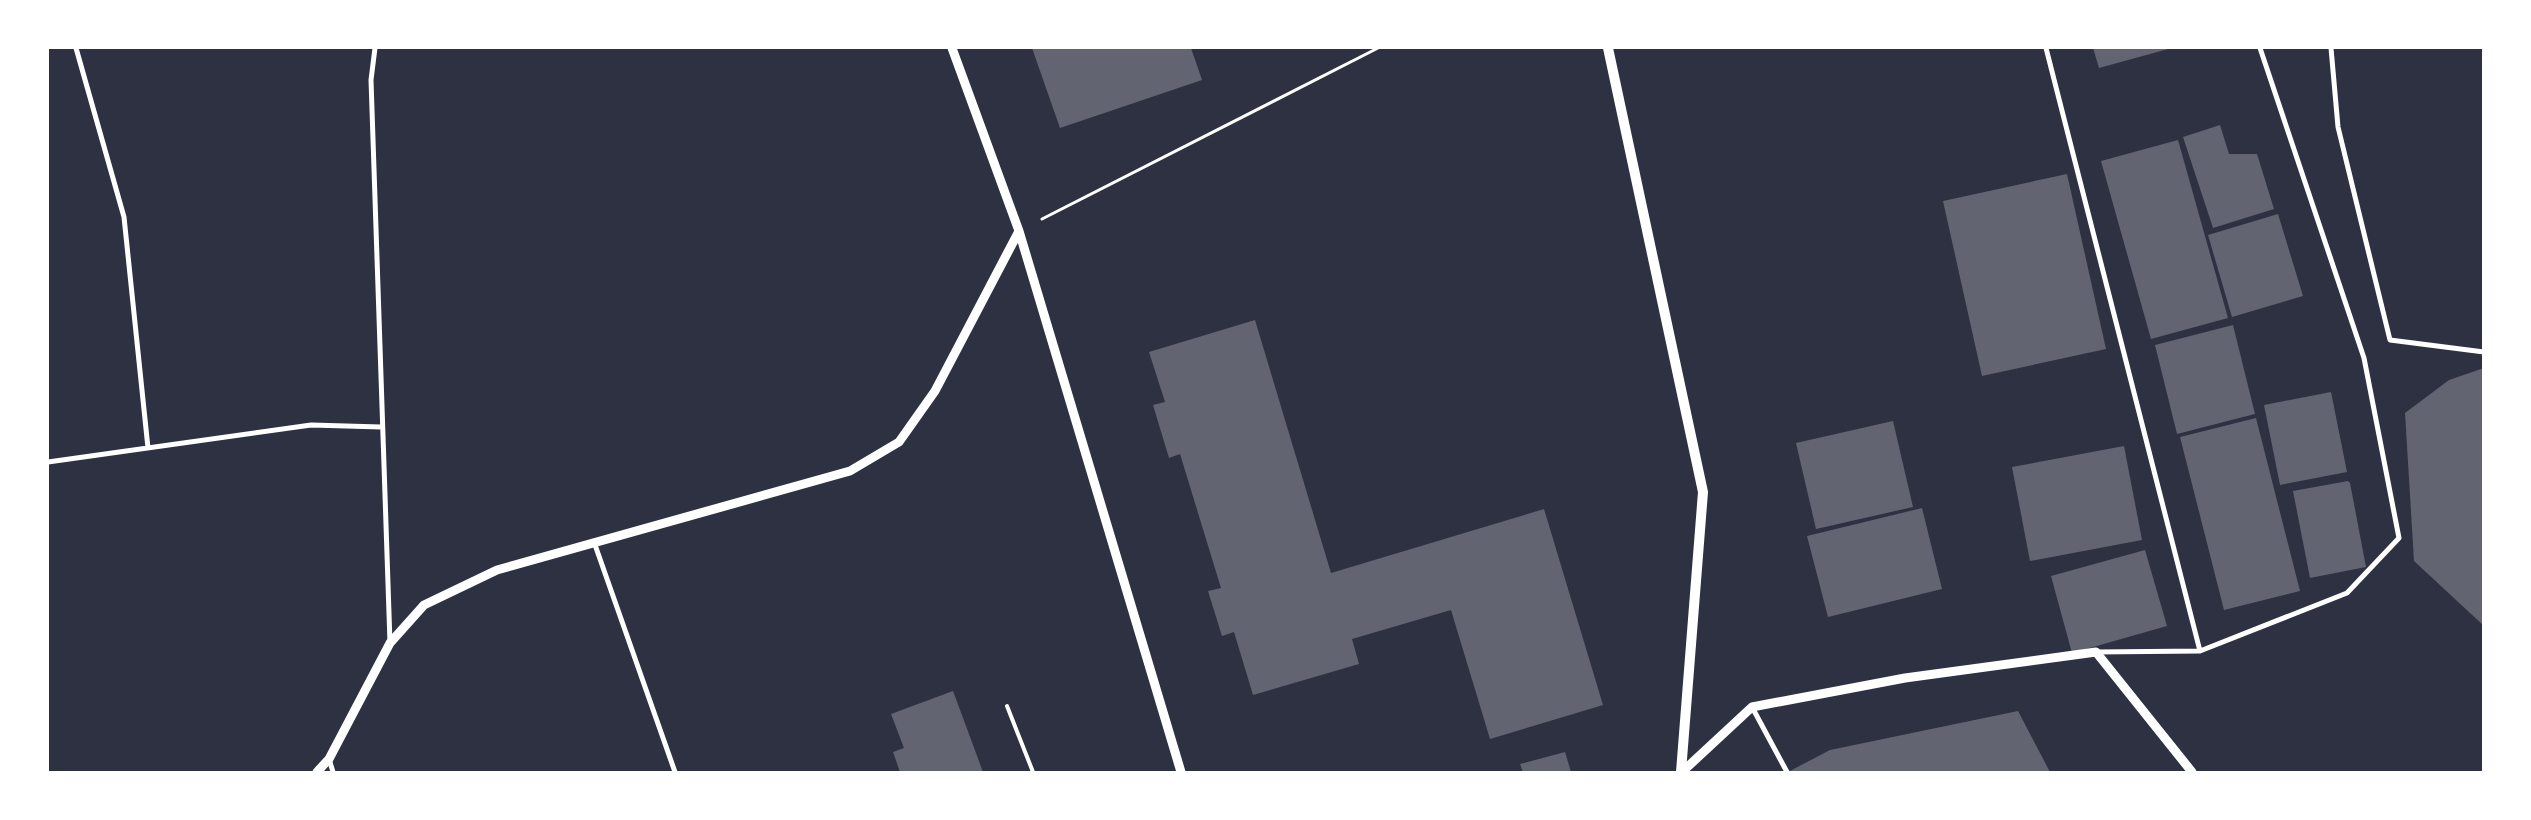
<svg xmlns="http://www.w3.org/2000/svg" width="2531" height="820" font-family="Raleway,sans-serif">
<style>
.building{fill:#626471}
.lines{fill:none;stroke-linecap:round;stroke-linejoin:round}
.path{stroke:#fff;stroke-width:3}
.service{stroke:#fff;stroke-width:4}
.minor{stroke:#fff;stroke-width:5}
.tertiary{stroke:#fff;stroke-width:9}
.secondary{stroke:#fff;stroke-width:10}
</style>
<rect width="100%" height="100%" fill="#2d3142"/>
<path class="building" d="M 1032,48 L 1191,48 L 1202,80 L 1060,128 Z
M 2093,48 L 2172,48 L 2099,68 Z
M 2220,125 L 2229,154 L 2257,154 L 2274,209 L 2213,228 L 2183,137 Z
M 2178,140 L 2228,318 L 2151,339 L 2101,161 Z
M 2067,174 L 2106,349 L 1982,376 L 1943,201 Z
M 2278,214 L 2303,296 L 2232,317 L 2208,235 Z
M 1255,320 L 1331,573 L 1544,509 L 1603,705 L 1490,739 L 1451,610 L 1352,639 L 1359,664 L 1253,695 L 1234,632 L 1222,636 L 1208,591 L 1221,588 L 1180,454 L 1169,458 L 1153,405 L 1165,402 L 1149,352 Z
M 2233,325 L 2255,414 L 2177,434 L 2155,345 Z
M 2484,368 L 2484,626 L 2414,561 L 2405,413 L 2449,380 Z
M 2331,392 L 2347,472 L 2280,485 L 2264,405 Z
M 2256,418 L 2300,591 L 2224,610 L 2180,437 Z
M 1893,421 L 1913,507 L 1816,529 L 1796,443 Z
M 2124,446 L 2142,540 L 2030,561 L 2012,467 Z
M 2348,481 L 2350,483 L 2366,567 L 2310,578 L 2293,491 Z
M 1922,508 L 1942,589 L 1828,617 L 1807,536 Z
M 2145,550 L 2167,626 L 2072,653 L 2051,576 Z
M 953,691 L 983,772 L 900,772 L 893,752 L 904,748 L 891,714 Z
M 2018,711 L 2050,772 L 1788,772 L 1830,750 Z
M 1565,752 L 1571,772 L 1523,772 L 1520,764 Z"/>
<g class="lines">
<path class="path" d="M 1042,219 L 1378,48"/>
<path class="service" d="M 1007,706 L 1033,772"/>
<path class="minor" d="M 76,48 L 124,217 L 148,448
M 375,48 L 371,80 L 390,643
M 2046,48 L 2200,651
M 2331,48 L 2338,127 L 2390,340 L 2484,352
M 48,462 L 311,425 L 381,427
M 594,542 L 675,772
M 2096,652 L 2200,651 L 2347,593 L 2399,538 L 2364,358 L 2260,48
M 1752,707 L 1787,772
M 329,759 L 333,772"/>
<path class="tertiary" d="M 952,48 L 1019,231 L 1181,772
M 317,772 L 329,759 L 390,643 L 424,605 L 497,570 L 850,471 L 899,442 L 935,391 L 1019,231
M 1682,772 L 1752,707 L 1905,678 L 2096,652 L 2192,772"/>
<path class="secondary" d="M 1608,48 L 1703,492 L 1681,772"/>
</g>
<rect width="2531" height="820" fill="none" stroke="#ffffff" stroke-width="98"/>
</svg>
